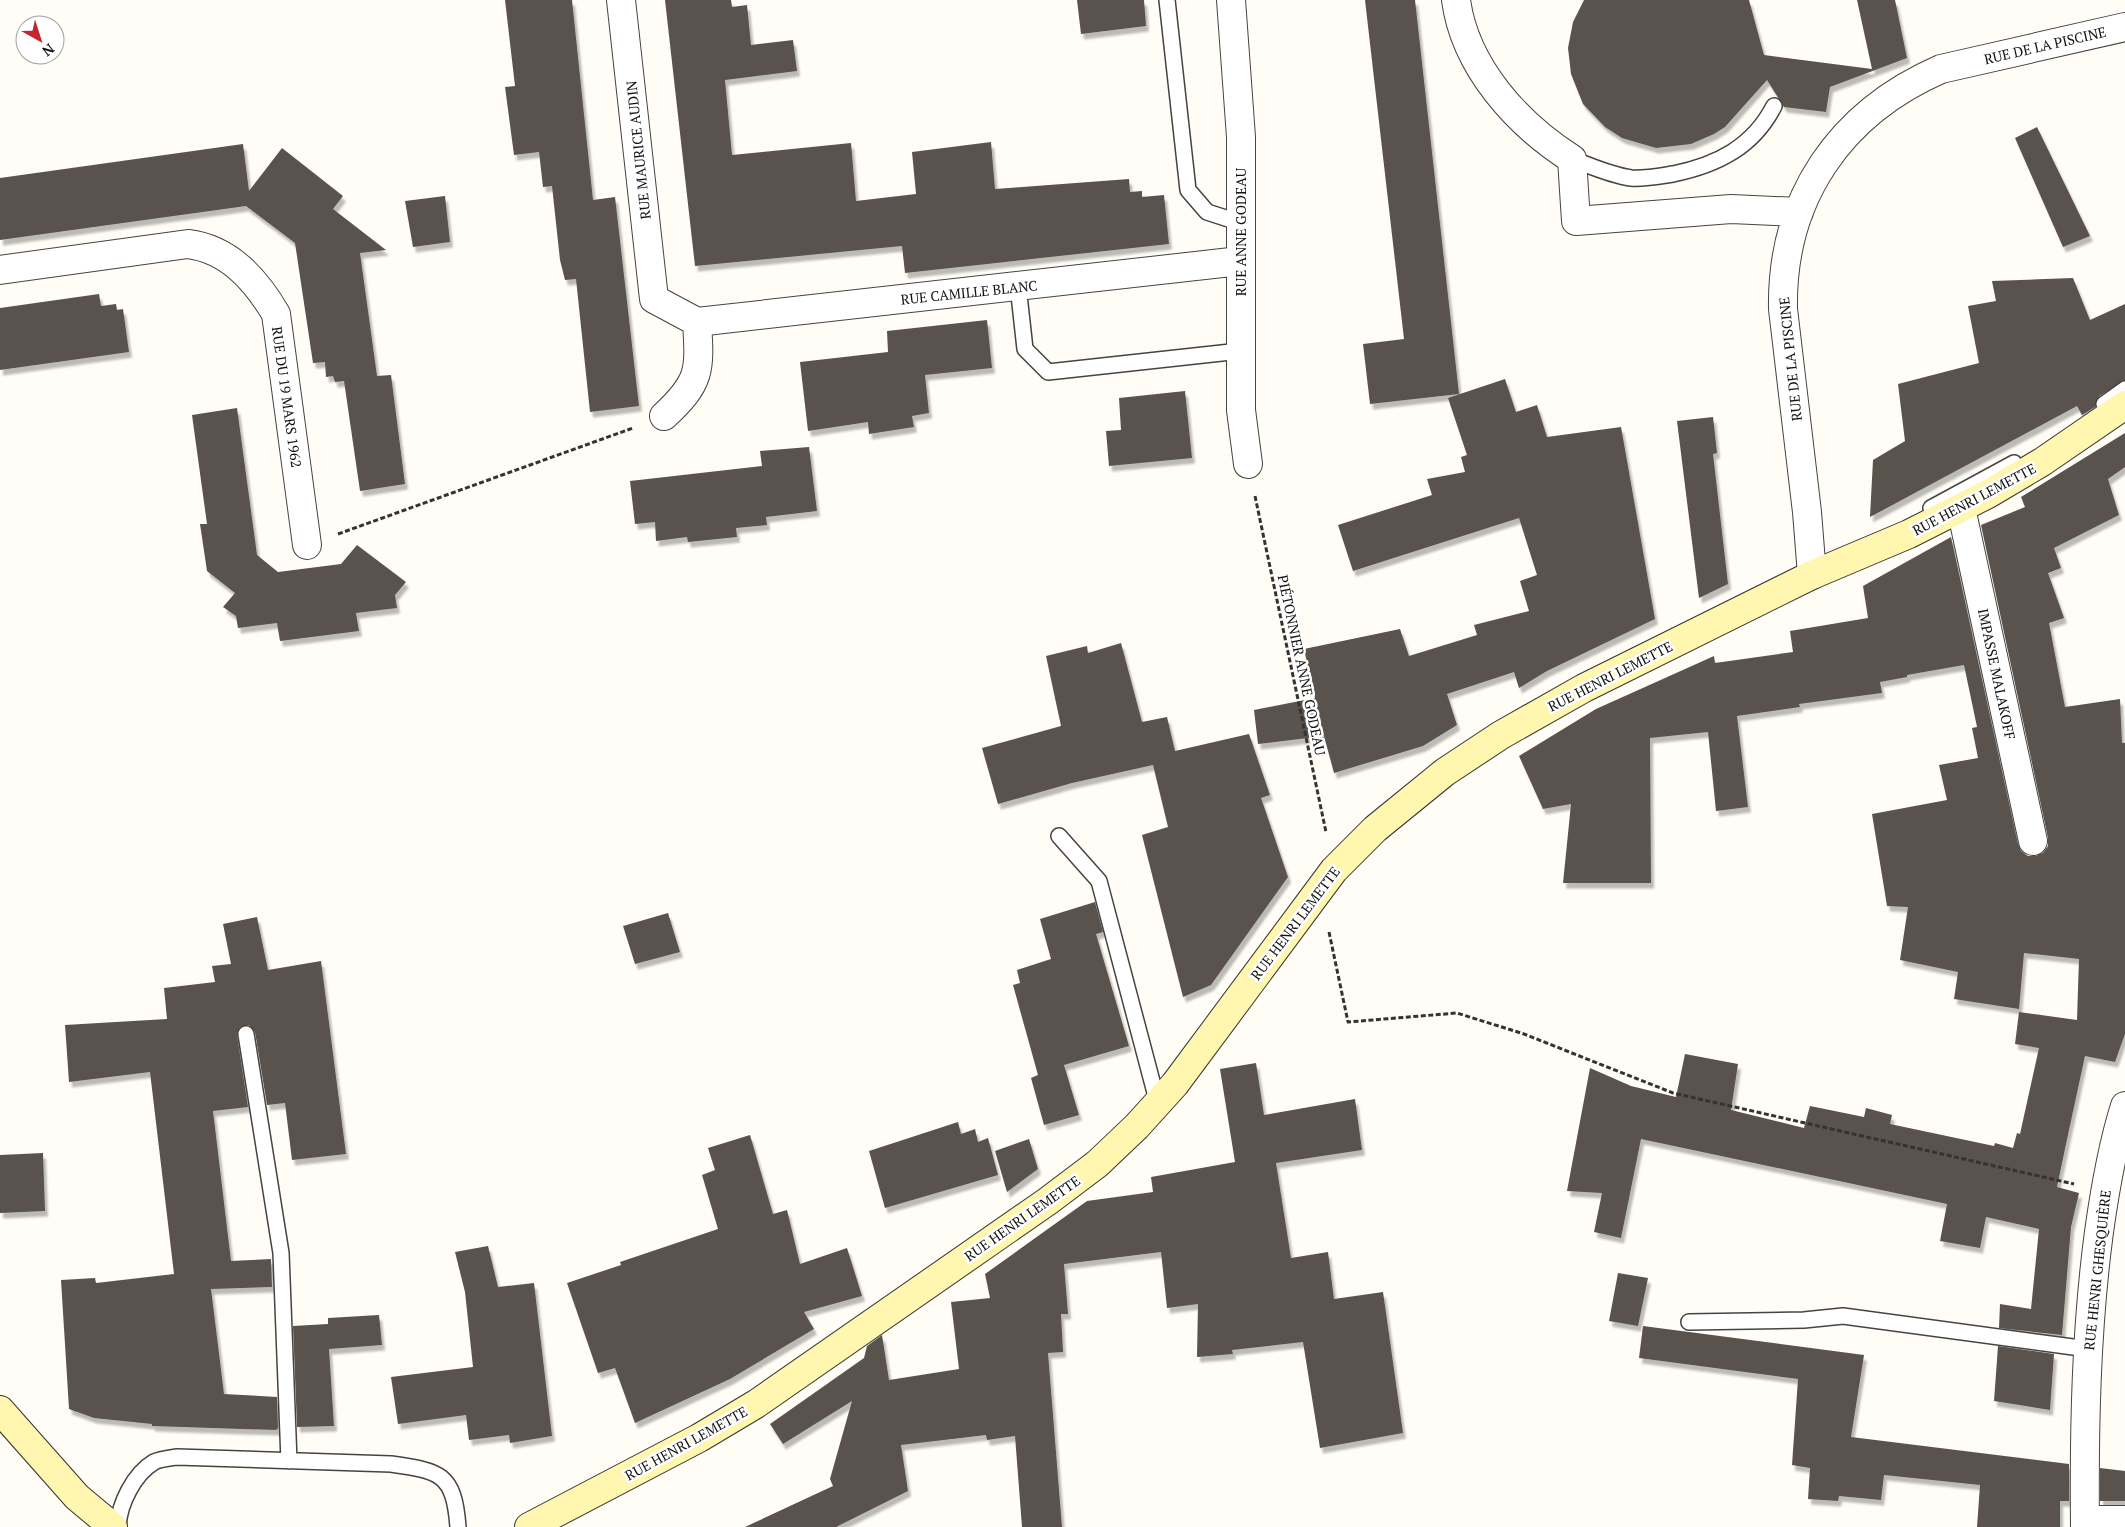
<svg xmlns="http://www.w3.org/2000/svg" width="2125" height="1527" font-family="'PT Serif',serif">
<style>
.building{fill:#5a524d;filter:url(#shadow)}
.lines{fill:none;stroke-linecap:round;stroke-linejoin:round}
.lane-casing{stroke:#444;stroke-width:18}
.street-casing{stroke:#444;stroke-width:30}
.secondary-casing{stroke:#333;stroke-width:30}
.path{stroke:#333;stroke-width:3;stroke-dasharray:5 2.5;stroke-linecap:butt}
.lane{stroke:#fff;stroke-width:15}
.street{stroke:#fff;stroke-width:28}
.secondary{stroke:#fff6b0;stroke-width:28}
.labels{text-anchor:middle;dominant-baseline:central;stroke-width:5;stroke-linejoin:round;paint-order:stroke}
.street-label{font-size:14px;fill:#111;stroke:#fff}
</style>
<defs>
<filter id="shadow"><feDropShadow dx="3" dy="5.5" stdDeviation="1" flood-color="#0004"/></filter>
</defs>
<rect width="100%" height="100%" fill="#fffdf5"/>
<path class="building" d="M 505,0 L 572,0 L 593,200 L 615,197 L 639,406 L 590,412 L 576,279 L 565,280 L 560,260 L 552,186 L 543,187 L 539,152 L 514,155 L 505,87 L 515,86 Z
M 665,0 L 731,0 L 732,7 L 747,5 L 751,45 L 793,40 L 797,71 L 725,80 L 732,155 L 851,143 L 856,201 L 916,194 L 912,152 L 991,142 L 995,189 L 1129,179 L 1130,192 L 1142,191 L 1142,197 L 1164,195 L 1169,244 L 905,273 L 902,246 L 695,266 Z
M 1077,0 L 1144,0 L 1146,26 L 1081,34 Z
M 1365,0 L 1415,0 L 1459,394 L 1370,404 L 1363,344 L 1404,339 Z
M 1584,0 L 1749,0 L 1764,55 L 1872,69 L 1857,0 L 1895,0 L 1907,58 L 1830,87 L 1826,112 L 1784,107 L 1767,80 L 1725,127 L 1714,134 L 1691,144 L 1656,148 L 1622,138 L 1605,127 L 1583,104 L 1571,74 L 1568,48 L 1573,22 Z
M 2037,127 L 2090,236 L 2063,247 L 2015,138 Z
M 243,144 L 249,191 L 282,148 L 343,196 L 333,209 L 386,250 L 360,253 L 377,376 L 391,375 L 405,484 L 360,491 L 344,381 L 335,382 L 333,376 L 326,377 L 325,362 L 313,363 L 295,243 L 246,206 L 0,240 L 0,178 Z
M 445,196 L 450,242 L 413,247 L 405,201 Z
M 2073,278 L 2090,320 L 2125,304 L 2125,380 L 2099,396 L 2095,407 L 2082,415 L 2077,406 L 1870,517 L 1873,460 L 1905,441 L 1898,384 L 1979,363 L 1968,306 L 1996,301 L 1992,281 Z
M 99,294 L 101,306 L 116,304 L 117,310 L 123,309 L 129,352 L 0,370 L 0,308 Z
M 987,320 L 992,368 L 925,375 L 929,413 L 912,416 L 914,427 L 869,434 L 868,422 L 808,431 L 800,362 L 888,352 L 887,331 Z
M 1505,379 L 1516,412 L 1537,405 L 1547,437 L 1621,427 L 1655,619 L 1547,671 L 1519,688 L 1514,672 L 1447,694 L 1457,725 L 1423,746 L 1334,773 L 1324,736 L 1258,744 L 1254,710 L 1315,698 L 1304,649 L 1400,629 L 1409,656 L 1477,635 L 1474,625 L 1529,611 L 1520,581 L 1537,575 L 1519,518 L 1353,571 L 1338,525 L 1432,495 L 1427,479 L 1465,472 L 1461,457 L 1467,455 L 1448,398 Z
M 1185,391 L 1192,458 L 1109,466 L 1106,431 L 1121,430 L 1119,398 Z
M 237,408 L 257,555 L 278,572 L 341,564 L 357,545 L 406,582 L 395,595 L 397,608 L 356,613 L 359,631 L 280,641 L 277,623 L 238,628 L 236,616 L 223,607 L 235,593 L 207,571 L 200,524 L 207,524 L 192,415 Z
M 1713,417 L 1717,453 L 1713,454 L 1728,584 L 1699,598 L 1677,421 Z
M 2125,433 L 2125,467 L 2108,479 L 2119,515 L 2054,548 L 2061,568 L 2048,573 L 2064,618 L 2049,623 L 2065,707 L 2120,699 L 2122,743 L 2125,743 L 2125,1034 L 2115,1062 L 2085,1056 L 2066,1144 L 2057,1187 L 2079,1193 L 2071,1227 L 2062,1335 L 1999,1328 L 2000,1304 L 2031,1309 L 2039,1229 L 1986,1217 L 1980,1248 L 1940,1241 L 1947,1204 L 1641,1139 L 1621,1238 L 1594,1232 L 1602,1193 L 1567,1191 L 1590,1068 L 1631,1086 L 1676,1097 L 1685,1054 L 1738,1064 L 1731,1110 L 1804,1128 L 1810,1106 L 1864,1117 L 1866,1108 L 1892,1115 L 1890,1124 L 1994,1146 L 1995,1143 L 2013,1148 L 2017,1133 L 2020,1134 L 2039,1048 L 2015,1044 L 2019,1012 L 2077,1020 L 2079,959 L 2024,953 L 2019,1009 L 1954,999 L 1958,972 L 1900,960 L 1908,907 L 1887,906 L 1872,814 L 1947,800 L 1939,765 L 1978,758 L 1972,728 L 1977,727 L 1964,665 L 1907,675 L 1907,677 L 1880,682 L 1882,693 L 1799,704 L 1800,707 L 1737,716 L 1748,807 L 1716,811 L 1708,732 L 1650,738 L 1651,883 L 1563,883 L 1571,804 L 1543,809 L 1519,756 L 1596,709 L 1714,656 L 1715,663 L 1793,652 L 1790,631 L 1868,618 L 1863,586 L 1951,537 L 2018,844 L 2021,851 L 2028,856 L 2036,856 L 2043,853 L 2048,846 L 2048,838 L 1981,525 L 2025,507 L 2021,497 Z
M 809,447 L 817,511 L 766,517 L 767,525 L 736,528 L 737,537 L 688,542 L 687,537 L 656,541 L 655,522 L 635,524 L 630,481 L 762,466 L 760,451 Z
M 1121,643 L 1142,722 L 1167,717 L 1175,751 L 1249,734 L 1270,795 L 1261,798 L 1288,877 L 1211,985 L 1183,997 L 1142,835 L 1168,827 L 1153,765 L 1072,783 L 998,804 L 982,748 L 1061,726 L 1046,656 L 1087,646 L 1088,653 Z
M 1095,902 L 1103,932 L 1096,934 L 1129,1046 L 1064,1065 L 1079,1115 L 1044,1125 L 1031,1078 L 1038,1075 L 1013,985 L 1020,983 L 1017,970 L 1051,959 L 1040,919 Z
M 668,913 L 680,952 L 635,964 L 623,926 Z
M 257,917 L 268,970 L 321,961 L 346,1154 L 292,1160 L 285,1103 L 267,1105 L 255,1032 L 249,1025 L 240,1027 L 237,1035 L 248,1107 L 213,1111 L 231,1261 L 271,1259 L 272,1287 L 211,1289 L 224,1394 L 277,1397 L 278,1428 L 276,1430 L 152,1426 L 152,1424 L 94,1418 L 69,1409 L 61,1280 L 95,1278 L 96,1283 L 174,1274 L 150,1072 L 69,1082 L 65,1025 L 167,1019 L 164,988 L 215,982 L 212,966 L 231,964 L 223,924 Z
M 1256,1063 L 1264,1115 L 1355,1099 L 1362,1150 L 1276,1163 L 1291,1258 L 1328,1252 L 1334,1299 L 1383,1292 L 1403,1433 L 1320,1448 L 1303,1342 L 1232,1350 L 1233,1354 L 1197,1357 L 1198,1304 L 1167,1308 L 1161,1252 L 1064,1264 L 1068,1314 L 1061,1314 L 1063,1352 L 1048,1353 L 1062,1527 L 1022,1527 L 1015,1436 L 987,1440 L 986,1435 L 901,1445 L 908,1491 L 836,1527 L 745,1527 L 833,1486 L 830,1479 L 852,1401 L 783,1444 L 770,1424 L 864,1358 L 867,1346 L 882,1335 L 889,1380 L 959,1369 L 951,1302 L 990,1298 L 985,1274 L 1087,1201 L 1153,1192 L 1151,1177 L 1235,1162 L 1220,1069 Z
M 958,1122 L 961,1134 L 975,1129 L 978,1142 L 988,1138 L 998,1175 L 885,1208 L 869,1151 Z
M 750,1135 L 773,1214 L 787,1210 L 800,1264 L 847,1248 L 862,1296 L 804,1312 L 814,1329 L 730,1379 L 635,1423 L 615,1368 L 598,1373 L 567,1283 L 621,1265 L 620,1262 L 718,1229 L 702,1175 L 715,1170 L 708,1148 Z
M 1029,1139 L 1038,1169 L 1007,1192 L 995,1151 Z
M 43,1153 L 45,1211 L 0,1213 L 0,1155 Z
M 488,1246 L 498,1287 L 534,1283 L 552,1436 L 510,1443 L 509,1435 L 469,1440 L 466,1415 L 398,1424 L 391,1377 L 473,1367 L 465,1292 L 455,1252 Z
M 1618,1273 L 1648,1278 L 1638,1326 L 1609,1321 Z
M 379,1315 L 382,1345 L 329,1349 L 334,1426 L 297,1427 L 293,1326 L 328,1324 L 328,1329 L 328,1318 Z
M 1643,1326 L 1864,1355 L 1851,1437 L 2069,1464 L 2069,1501 L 2060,1501 L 2060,1527 L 1977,1527 L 1980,1485 L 1884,1475 L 1881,1500 L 1839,1496 L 1838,1501 L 1808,1499 L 1810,1468 L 1792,1465 L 1798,1379 L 1639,1358 Z
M 1998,1346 L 2054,1354 L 2050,1410 L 1994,1401 Z
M 2100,1468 L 2125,1471 L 2125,1501 L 2100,1501 Z"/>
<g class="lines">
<g class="lane-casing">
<path id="lane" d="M 1167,0 L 1188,190 L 1207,212 L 1241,223
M 1572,159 C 1591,166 1610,175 1631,178 C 1644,179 1660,176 1673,174 C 1717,165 1753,147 1774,106
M 1018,286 L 1025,349 L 1048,372 L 1240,351
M 2104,404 L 2125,389
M 1931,508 L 2014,463
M 1059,836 L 1099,881 L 1158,1104
M 246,1034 L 281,1253 L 289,1461
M 1689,1322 L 1804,1320 L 1843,1316 L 2088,1349
M 118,1527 C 119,1504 134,1474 154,1462 C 160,1459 170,1458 177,1457 L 391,1464 C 440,1471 454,1473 458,1527"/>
</g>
<g class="street-casing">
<path id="street" d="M 621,0 L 654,299 L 697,322 L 1240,261
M 1231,0 L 1241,137 L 1241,410 L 1248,464
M 1456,0 C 1465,67 1517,124 1572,159 L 1576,221 L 1731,209 L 1799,212
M 0,270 L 188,244 C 229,249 256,280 276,314 L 307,545
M 664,416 C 701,382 700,370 697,322
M 1961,508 L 2033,841
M 1812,575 L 1807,512 L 1783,309 C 1781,198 1840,113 1941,69 L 2125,27
M 2085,1520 L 2125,1520
M 2085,1527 C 2084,1428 2086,1329 2099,1232 C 2105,1189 2112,1147 2125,1106"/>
</g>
<g class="secondary-casing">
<path id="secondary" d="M 0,1410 L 77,1497 L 113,1527
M 529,1527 L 699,1438 L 756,1404 L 1048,1201 L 1097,1164 L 1137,1126 L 1175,1084 L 1334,870 L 1375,829 L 1445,772 L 1501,735 L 1584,688 L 1812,575 L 1909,534 L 1988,494 L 2042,462 L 2125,405"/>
</g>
<path class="path" d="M 1255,496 L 1326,832
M 338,534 L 633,428
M 1329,932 L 1348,1022 L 1457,1013 L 1524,1034 L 1673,1093 L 2074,1184"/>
<use href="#lane" class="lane"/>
<use href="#street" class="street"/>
<use href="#secondary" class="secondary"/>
</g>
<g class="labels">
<g class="street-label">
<text transform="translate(2045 45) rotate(-13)">RUE DE LA PISCINE</text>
<text transform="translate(638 150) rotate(-96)">RUE MAURICE AUDIN</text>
<text transform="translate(1240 232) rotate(-90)">RUE ANNE GODEAU</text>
<text transform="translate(969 292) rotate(-6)">RUE CAMILLE BLANC</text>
<text transform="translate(1790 359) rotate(-96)">RUE DE LA PISCINE</text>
<text transform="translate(287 397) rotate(82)">RUE DU 19 MARS 1962</text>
<text transform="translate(1974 499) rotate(-28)">RUE HENRI LEMETTE</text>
<text transform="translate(1302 665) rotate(78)">PIÉTONNIER ANNE GODEAU</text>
<text transform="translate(1997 674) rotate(78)">IMPASSE MALAKOFF</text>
<text transform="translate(1610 676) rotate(-27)">RUE HENRI LEMETTE</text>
<text transform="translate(1295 923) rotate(-53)">RUE HENRI LEMETTE</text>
<text transform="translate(1022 1218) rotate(-35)">RUE HENRI LEMETTE</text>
<text transform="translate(2097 1270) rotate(-84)">RUE HENRI GHESQUIÈRE</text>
<text transform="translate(686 1443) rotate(-29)">RUE HENRI LEMETTE</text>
</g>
</g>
<g transform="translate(40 40) rotate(141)"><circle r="24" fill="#ffffff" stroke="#a0a0a0"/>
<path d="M0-4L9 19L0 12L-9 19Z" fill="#c4262e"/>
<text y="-8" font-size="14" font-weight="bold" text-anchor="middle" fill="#111111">N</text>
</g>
</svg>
